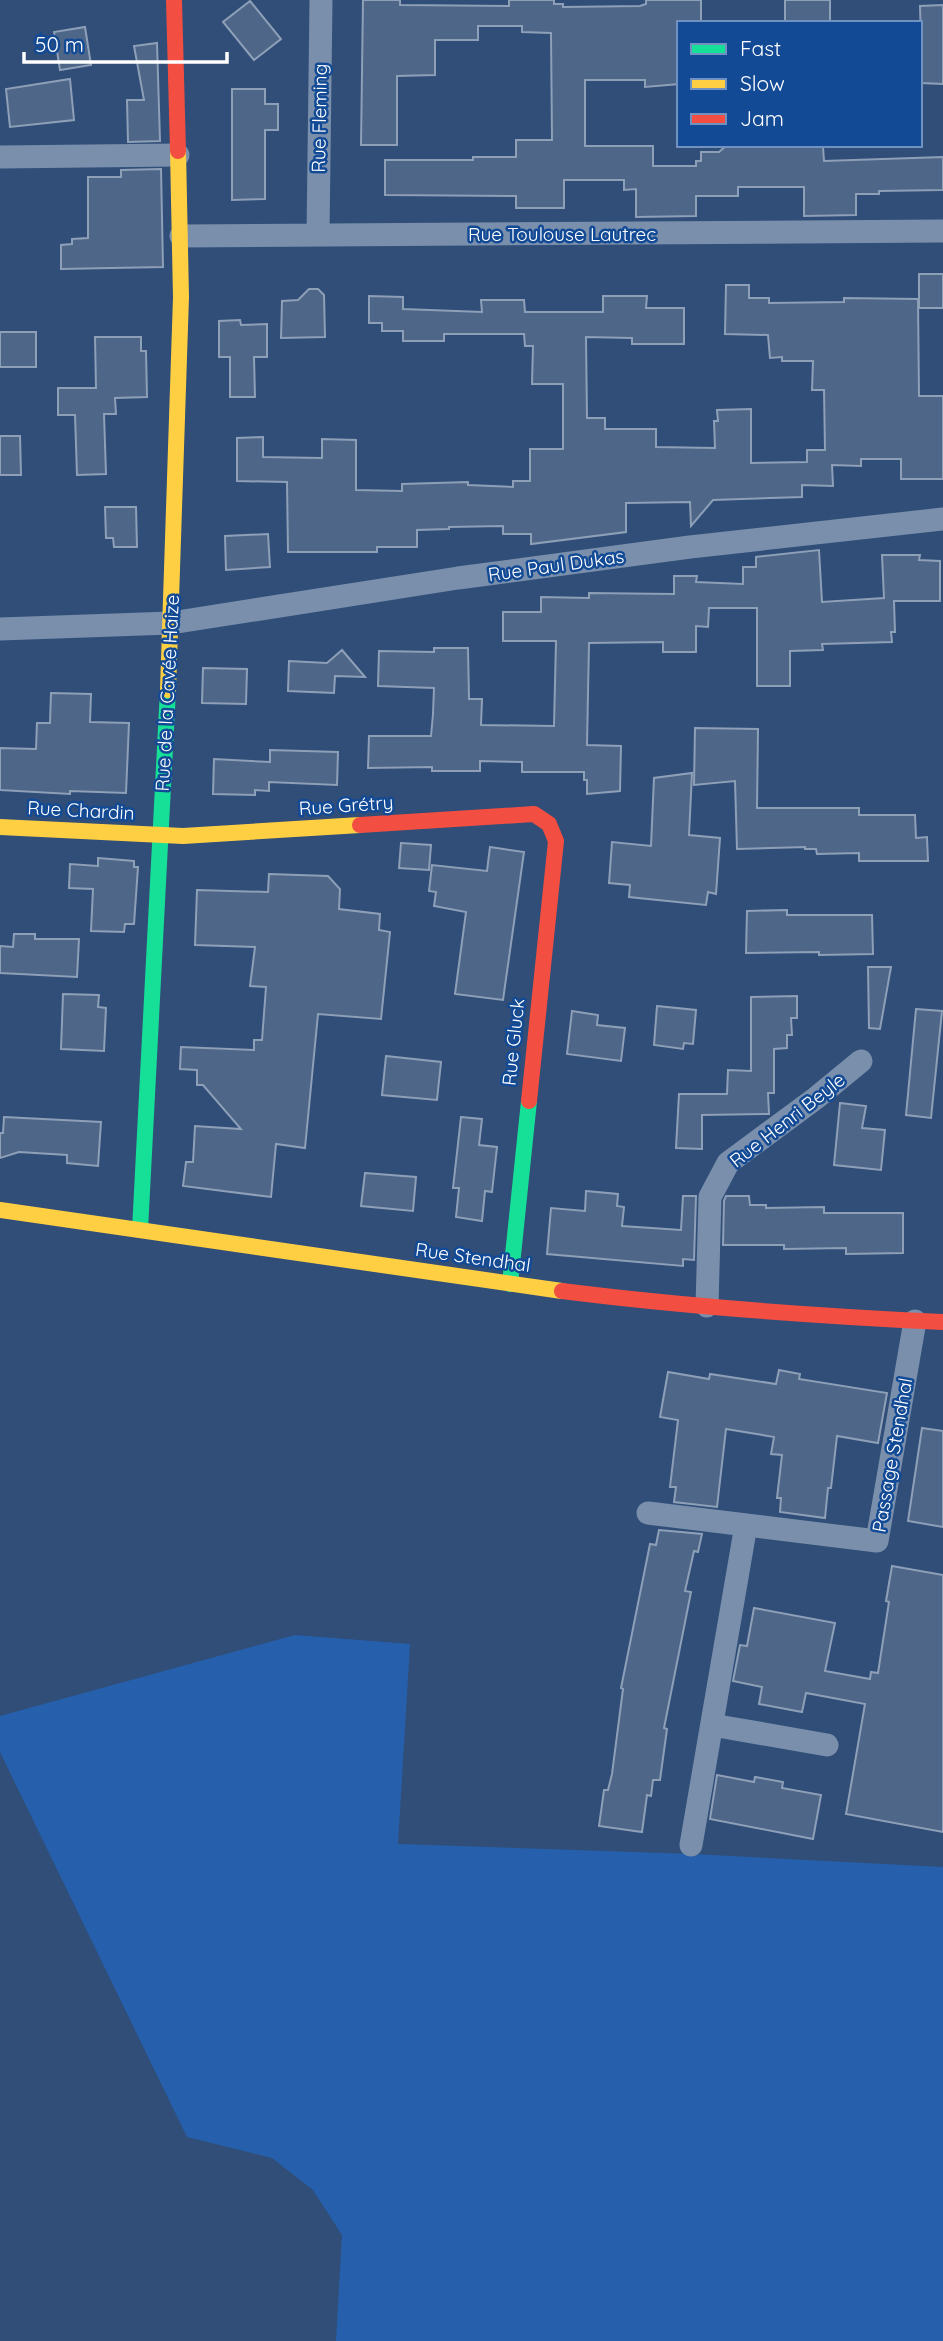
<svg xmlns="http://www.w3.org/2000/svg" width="943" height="2341" font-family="Quicksand,sans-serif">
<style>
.green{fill:#2660ad}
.building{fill:#4e6687;stroke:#8e9fb8;stroke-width:2}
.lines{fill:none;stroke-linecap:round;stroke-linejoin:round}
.street{stroke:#798fab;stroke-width:23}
.fast{stroke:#16e098;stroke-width:16}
.slow{stroke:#ffcf43;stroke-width:16}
.jam{stroke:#f24e42;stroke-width:16}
.labels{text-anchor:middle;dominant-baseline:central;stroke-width:5;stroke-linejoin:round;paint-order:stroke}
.street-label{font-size:19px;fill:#fff;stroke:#124a96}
</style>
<rect width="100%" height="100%" fill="#304e78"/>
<path class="green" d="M 295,1635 L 410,1644 L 398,1844 L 692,1854 L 943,1867 L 943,2341 L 336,2341 L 342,2235 L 313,2190 L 272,2158 L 187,2137 L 0,1752 L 0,1716 Z"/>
<path class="building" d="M 363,0 L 400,0 L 400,5 L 509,6 L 509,0 L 554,0 L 554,4 L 563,4 L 563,7 L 640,6 L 646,4 L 646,0 L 701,0 L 701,23 L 679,23 L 679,84 L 645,87 L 645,80 L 585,80 L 585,146 L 653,146 L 653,166 L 696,166 L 696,161 L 701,161 L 701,152 L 719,152 L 727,145 L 823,147 L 824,161 L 943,157 L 943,190 L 879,191 L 879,194 L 856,194 L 856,215 L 804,216 L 804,187 L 738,187 L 738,196 L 696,196 L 696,216 L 636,217 L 636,189 L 624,190 L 624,180 L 564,180 L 564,208 L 516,208 L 516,196 L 385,195 L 385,160 L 473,160 L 473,157 L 516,157 L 516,140 L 552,140 L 551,33 L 522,32 L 522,26 L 478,26 L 478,40 L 435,40 L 435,75 L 397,76 L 397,145 L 361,145 Z
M 785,0 L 830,0 L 830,23 L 785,23 Z
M 250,1 L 281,39 L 254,60 L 223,22 Z
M 943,5 L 943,84 L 922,83 L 920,6 Z
M 85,27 L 91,65 L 60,70 L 54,32 Z
M 157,43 L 160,141 L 128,142 L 127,100 L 144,100 L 134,46 Z
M 70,79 L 74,120 L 10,127 L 6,89 Z
M 232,89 L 265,89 L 265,104 L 278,104 L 278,130 L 265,130 L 265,199 L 232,200 Z
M 161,169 L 163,267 L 61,269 L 61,245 L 72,244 L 72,239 L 88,238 L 88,177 L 121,177 L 121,170 Z
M 919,274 L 943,274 L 943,308 L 919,308 Z
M 726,285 L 749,285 L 749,298 L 769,298 L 769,303 L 844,302 L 844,298 L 918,299 L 919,396 L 943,396 L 943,479 L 901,479 L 901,459 L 861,459 L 861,466 L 832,465 L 833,486 L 802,485 L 802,497 L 713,500 L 691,526 L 690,502 L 626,503 L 626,532 L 531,544 L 531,534 L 503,534 L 503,526 L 449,527 L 449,529 L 417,530 L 417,547 L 377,547 L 377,552 L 288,552 L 287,482 L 237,481 L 237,438 L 263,437 L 263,457 L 322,458 L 322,439 L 356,440 L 356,490 L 402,491 L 402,484 L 468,482 L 468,485 L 513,487 L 513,481 L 530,481 L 530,449 L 563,449 L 563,384 L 532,384 L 533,346 L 525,346 L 524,334 L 444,334 L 444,341 L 403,341 L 403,331 L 382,331 L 382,323 L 369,323 L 369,296 L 403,297 L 403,309 L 482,312 L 481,300 L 524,300 L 525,312 L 603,312 L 603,296 L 647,296 L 646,308 L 684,308 L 684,344 L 632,344 L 632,338 L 586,337 L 587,418 L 605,418 L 605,429 L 656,429 L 656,447 L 715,448 L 714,421 L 718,421 L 717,410 L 751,409 L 751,463 L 807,462 L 807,450 L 825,450 L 824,390 L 812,390 L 813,361 L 782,361 L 782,357 L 770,358 L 768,335 L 725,334 Z
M 309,289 L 318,289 L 324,295 L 325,337 L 281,338 L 282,301 L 298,300 Z
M 240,320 L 241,325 L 267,324 L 267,357 L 254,357 L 255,397 L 230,397 L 230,357 L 219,357 L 219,321 Z
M 0,332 L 36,332 L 36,367 L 0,367 Z
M 95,337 L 141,337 L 141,351 L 146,351 L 147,397 L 115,398 L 116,414 L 104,414 L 106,474 L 77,475 L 75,415 L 58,415 L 58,388 L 96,388 Z
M 0,436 L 20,436 L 21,475 L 0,475 Z
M 105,507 L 136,507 L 137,547 L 114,547 L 113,538 L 106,538 Z
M 268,534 L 270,567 L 226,570 L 225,536 Z
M 819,550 L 822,602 L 884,598 L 882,555 L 920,555 L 919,560 L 940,561 L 940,601 L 894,601 L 895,632 L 891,632 L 892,642 L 822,644 L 823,650 L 790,651 L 790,686 L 757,686 L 757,608 L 709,608 L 708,627 L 696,626 L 696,652 L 663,652 L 663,642 L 589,643 L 587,745 L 621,746 L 620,791 L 587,794 L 587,780 L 584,780 L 584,772 L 522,772 L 522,762 L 480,761 L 480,771 L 432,771 L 432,767 L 368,768 L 369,736 L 431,736 L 433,714 L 434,688 L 378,686 L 379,651 L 434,652 L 434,648 L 468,648 L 469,699 L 482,699 L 481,725 L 554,726 L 556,641 L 503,641 L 503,612 L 541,612 L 541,597 L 589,598 L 589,593 L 674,594 L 674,576 L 697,576 L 696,582 L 743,584 L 743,567 L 756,567 L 756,557 Z
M 342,650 L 365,677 L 335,676 L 334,693 L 288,691 L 289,661 L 327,663 Z
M 203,668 L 247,669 L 246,704 L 202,703 Z
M 51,693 L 91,694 L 90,722 L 129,723 L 126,793 L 70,791 L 70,794 L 0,790 L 0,748 L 36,749 L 37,723 L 50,723 Z
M 695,728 L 758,729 L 757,808 L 859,808 L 859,815 L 915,815 L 916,838 L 927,837 L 928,861 L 859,861 L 859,853 L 817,854 L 816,849 L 805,849 L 805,847 L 737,849 L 735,781 L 694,785 Z
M 270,750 L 338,752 L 337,785 L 269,782 L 269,791 L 255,790 L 255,795 L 213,794 L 214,759 L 270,762 Z
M 692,773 L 689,835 L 720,838 L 716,894 L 708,892 L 706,905 L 629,897 L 630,885 L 609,883 L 612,842 L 651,846 L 654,778 Z
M 401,843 L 431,845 L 429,870 L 399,868 Z
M 490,847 L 524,852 L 503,1000 L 455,994 L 466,912 L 434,906 L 436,892 L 429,891 L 432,865 L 487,871 Z
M 98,858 L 134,861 L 134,867 L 138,867 L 134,924 L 125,924 L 124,932 L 91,931 L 93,889 L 69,888 L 70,864 L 98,866 Z
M 269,874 L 328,876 L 340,889 L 339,909 L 380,914 L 379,930 L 390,932 L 381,1019 L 318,1014 L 305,1148 L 276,1144 L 271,1197 L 183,1186 L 186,1162 L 193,1162 L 195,1126 L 241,1129 L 203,1085 L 197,1085 L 197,1070 L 180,1069 L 181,1047 L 254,1050 L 254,1040 L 262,1040 L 266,987 L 250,986 L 255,947 L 195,945 L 197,890 L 268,892 Z
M 787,910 L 787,915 L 872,915 L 873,954 L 819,955 L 819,952 L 746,953 L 747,911 Z
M 14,934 L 35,934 L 35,939 L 79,939 L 77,977 L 0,973 L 0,946 L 13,947 Z
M 868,967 L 891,967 L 880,1029 L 869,1028 Z
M 63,994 L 99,995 L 98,1007 L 106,1008 L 104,1051 L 61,1049 Z
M 797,996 L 797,1018 L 791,1018 L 792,1035 L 787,1035 L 787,1048 L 774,1049 L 774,1093 L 768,1093 L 769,1114 L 702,1115 L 702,1149 L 676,1148 L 679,1094 L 727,1094 L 728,1070 L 751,1071 L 751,997 Z
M 657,1006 L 696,1010 L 693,1044 L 684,1043 L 683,1049 L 654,1045 Z
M 916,1009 L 942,1011 L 931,1118 L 906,1115 Z
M 572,1011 L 598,1015 L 597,1025 L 625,1028 L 621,1061 L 567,1054 Z
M 386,1056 L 441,1062 L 437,1100 L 382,1095 Z
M 840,1103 L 866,1106 L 862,1128 L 885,1130 L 881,1170 L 834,1165 Z
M 4,1117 L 101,1122 L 98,1166 L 67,1163 L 67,1155 L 19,1152 L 0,1158 L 0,1133 L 3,1133 Z
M 461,1117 L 482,1119 L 479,1145 L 497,1147 L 492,1192 L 485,1191 L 482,1221 L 456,1217 L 459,1188 L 453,1188 Z
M 365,1173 L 416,1177 L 413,1211 L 361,1206 Z
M 586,1191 L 618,1194 L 617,1206 L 624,1207 L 622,1226 L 681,1230 L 683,1196 L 696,1196 L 694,1260 L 683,1259 L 683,1266 L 547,1254 L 551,1208 L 585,1211 Z
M 726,1196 L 749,1196 L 750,1205 L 766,1205 L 766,1208 L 824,1207 L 824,1213 L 903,1213 L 903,1253 L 846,1254 L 846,1248 L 784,1249 L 784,1245 L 723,1245 L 724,1201 Z
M 779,1370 L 800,1374 L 799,1379 L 887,1393 L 878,1443 L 837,1436 L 831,1488 L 828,1488 L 825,1518 L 780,1512 L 781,1498 L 777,1498 L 782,1455 L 771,1454 L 774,1437 L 726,1429 L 717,1507 L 674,1502 L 676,1487 L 670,1487 L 678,1420 L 660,1417 L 668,1372 L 709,1379 L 710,1374 L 776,1384 Z
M 922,1428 L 943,1431 L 943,1527 L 908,1521 Z
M 659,1530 L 702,1534 L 698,1552 L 694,1551 L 685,1591 L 691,1592 L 664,1728 L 667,1729 L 660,1780 L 653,1780 L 651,1796 L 647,1795 L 642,1832 L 599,1826 L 604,1790 L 608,1790 L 612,1774 L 623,1689 L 621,1688 L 650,1544 L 656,1545 Z
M 892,1566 L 943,1575 L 943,1832 L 846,1814 L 865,1704 L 806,1693 L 802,1712 L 759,1704 L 762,1687 L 733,1681 L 740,1645 L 747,1646 L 754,1608 L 835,1623 L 825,1671 L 870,1679 L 871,1672 L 878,1673 L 889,1602 L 886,1601 Z
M 717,1775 L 754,1782 L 755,1777 L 783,1782 L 782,1788 L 821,1795 L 813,1839 L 710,1819 Z"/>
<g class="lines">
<path class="street" d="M 1,157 L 178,155
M 318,235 L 321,0
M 181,236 L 943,231
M 0,629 L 171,623 L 458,578 L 690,547 L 943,519
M 707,1306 L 710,1197 L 728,1163 L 816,1098 L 861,1061
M 648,1513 L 877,1541 L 915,1321
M 712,1725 L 827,1745
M 691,1845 L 746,1525"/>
<path class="fast" d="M 140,1230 L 168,690
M 510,1284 L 529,1101"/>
<path class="slow" d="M 168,690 L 181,297 L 178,151
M 0,827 L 183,836 L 360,825
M 0,1210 L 562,1291"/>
<path class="jam" d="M 174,0 L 178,151
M 360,825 L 534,814 L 549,824 L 556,841 L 529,1101
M 562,1291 C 689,1307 816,1316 943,1322"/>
</g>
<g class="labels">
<g class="street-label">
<text transform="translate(319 118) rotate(-89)">Rue Fleming</text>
<text x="562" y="234">Rue Toulouse Lautrec</text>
<text transform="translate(556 565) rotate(-8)">Rue Paul Dukas</text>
<text transform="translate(167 693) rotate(-87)">Rue de la Cavée Haize</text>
<text transform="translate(346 805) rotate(-4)">Rue Grétry</text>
<text transform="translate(81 810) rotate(3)">Rue Chardin</text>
<text transform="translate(513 1042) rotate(-84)">Rue Gluck</text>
<text transform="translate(787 1120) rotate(-38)">Rue Henri Beyle</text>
<text transform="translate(473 1257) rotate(8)">Rue Stendhal</text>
<text transform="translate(892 1455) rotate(-80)">Passage Stendhal</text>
</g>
</g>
<rect x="677" y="21" width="245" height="126" fill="#124a96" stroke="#7192c0" stroke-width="2"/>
<rect x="691" y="44" width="35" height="10" fill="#16e098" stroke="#7192c0" stroke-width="2"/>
<text x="740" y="56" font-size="21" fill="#ffffff">Fast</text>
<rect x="691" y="79" width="35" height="10" fill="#ffcf43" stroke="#7192c0" stroke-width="2"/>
<text x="740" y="91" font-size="21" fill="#ffffff">Slow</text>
<rect x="691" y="114" width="35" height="10" fill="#f24e42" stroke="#7192c0" stroke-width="2"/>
<text x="740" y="126" font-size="21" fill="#ffffff">Jam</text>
<path d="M24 52v10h203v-10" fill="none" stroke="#ffffff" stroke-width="3.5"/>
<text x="35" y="52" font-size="21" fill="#ffffff" stroke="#124a96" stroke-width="5" paint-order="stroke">50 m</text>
</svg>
